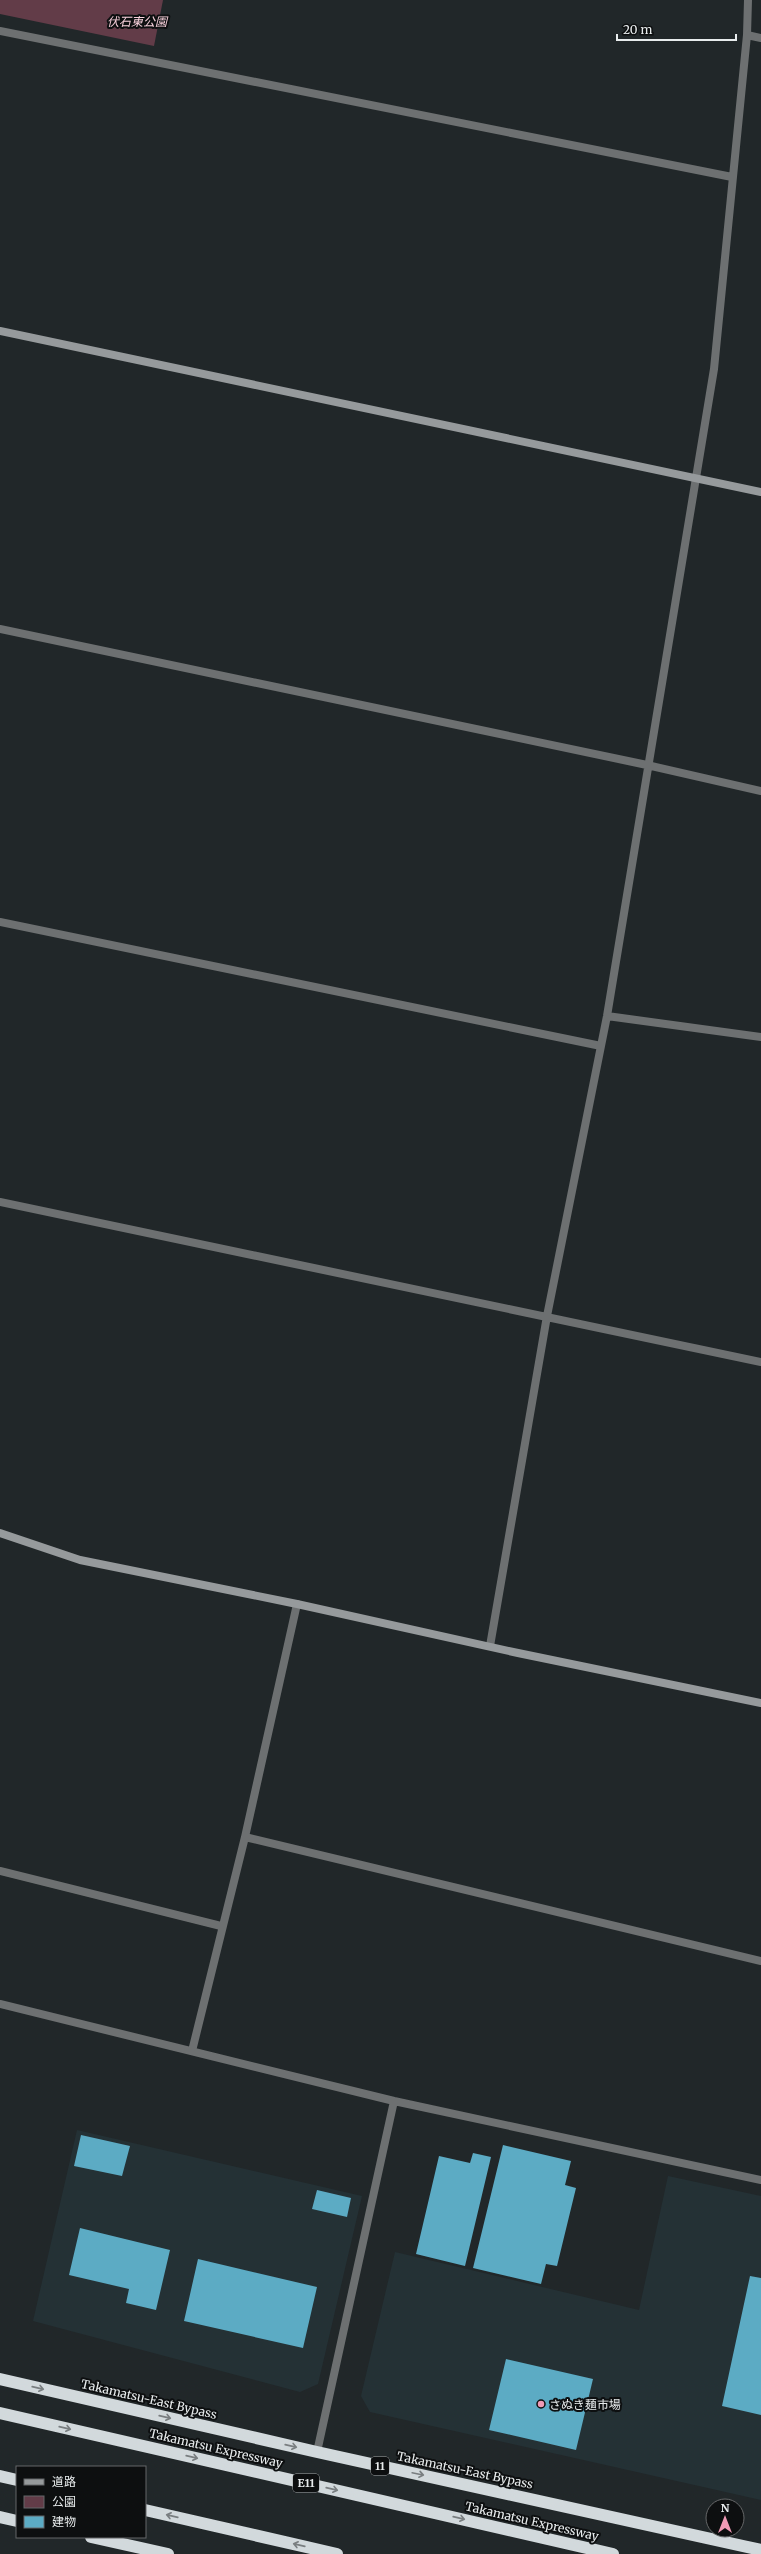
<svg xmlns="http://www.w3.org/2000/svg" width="761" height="2554" font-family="Merriweather,'Noto Sans JP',serif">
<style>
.built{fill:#243135}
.green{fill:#623c48}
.building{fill:#5cabc4}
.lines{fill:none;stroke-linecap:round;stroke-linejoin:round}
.street{stroke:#6d7071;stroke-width:8}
.secondary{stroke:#969a9c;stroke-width:8}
.highway{stroke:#d2d9dc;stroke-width:12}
.oneway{stroke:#797e80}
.poi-dot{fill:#f09ab5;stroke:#0d0f10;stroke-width:1.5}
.labels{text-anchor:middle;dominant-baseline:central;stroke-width:4;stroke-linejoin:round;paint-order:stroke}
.shield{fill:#0d0f10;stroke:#a6aaab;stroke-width:1}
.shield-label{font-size:11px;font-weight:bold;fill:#e8eced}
.park-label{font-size:12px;font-style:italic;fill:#f6cfda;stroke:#0d0f10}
.street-label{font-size:12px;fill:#e8eced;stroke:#0d0f10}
.poi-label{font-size:12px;fill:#e8eced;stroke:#0d0f10;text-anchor:start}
</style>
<rect width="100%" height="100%" fill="#212729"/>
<path class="built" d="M 77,2130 L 362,2196 L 318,2384 L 300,2392 L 33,2321 Z
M 668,2176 L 761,2196 L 761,2500 L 370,2412 L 361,2396 L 395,2252 L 639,2310 Z"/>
<path class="green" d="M 0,0 L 163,0 L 154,46 L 0,14 Z"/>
<path class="building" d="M 81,2135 L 130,2146 L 122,2176 L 74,2166 Z
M 503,2145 L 571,2161 L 565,2185 L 576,2188 L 557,2266 L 546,2264 L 541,2284 L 473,2268 Z
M 473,2153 L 491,2157 L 465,2266 L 416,2254 L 439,2156 L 470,2163 Z
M 317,2190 L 351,2198 L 347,2217 L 312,2209 Z
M 80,2228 L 170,2250 L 156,2310 L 126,2303 L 129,2289 L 69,2275 Z
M 198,2259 L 317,2287 L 303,2348 L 184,2321 Z
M 750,2276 L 761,2278 L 761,2415 L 722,2406 Z
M 506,2359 L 593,2379 L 576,2450 L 489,2430 Z"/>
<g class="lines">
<path class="street" d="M 0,31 L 732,177
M 747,35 L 761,38
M 0,629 L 647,765 L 761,791
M 0,922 L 601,1046
M 607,1016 L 761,1037
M 0,1202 L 761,1362
M 490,1646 L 547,1316 L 607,1016 L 714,369 L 747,35 L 748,0
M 245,1837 L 761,1961
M 0,1871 L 221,1926
M 0,2004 L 394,2101 L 761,2180
M 192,2051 L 245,1837 L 297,1604
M 317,2452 L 394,2101"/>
<path class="secondary" d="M 0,331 L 761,492
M 0,1533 L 80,1560 L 297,1604 L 518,1653 L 761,1703"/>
<path class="highway" d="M 0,2379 L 317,2452 L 761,2550
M 0,2413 L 613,2554
M 0,2476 L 17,2480
M 145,2510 L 337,2554
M 0,2517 L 17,2521
M 91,2537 L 168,2554"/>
</g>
<defs><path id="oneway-shaft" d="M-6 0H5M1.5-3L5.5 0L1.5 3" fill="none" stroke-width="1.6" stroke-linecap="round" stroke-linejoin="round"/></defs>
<g class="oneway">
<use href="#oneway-shaft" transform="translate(38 2388) rotate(13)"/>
<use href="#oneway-shaft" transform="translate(165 2417) rotate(13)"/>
<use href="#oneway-shaft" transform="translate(65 2428) rotate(13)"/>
<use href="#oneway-shaft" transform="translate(291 2446) rotate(13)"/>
<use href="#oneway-shaft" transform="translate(192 2457) rotate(13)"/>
<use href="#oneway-shaft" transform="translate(418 2474) rotate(12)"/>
<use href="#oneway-shaft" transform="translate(332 2489) rotate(13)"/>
<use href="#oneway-shaft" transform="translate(172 2516) rotate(-167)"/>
<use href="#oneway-shaft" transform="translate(459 2518) rotate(13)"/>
<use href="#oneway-shaft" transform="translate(299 2545) rotate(-167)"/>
</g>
<circle class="poi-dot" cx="541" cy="2404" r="4"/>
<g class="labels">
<g class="shield">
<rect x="371" y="2457" width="18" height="18" rx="3"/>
<rect x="293" y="2474" width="26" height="18" rx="3"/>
</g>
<g class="shield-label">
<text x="380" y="2466">11</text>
<text x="306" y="2483">E11</text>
</g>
<g class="park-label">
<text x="137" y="21">伏石東公園</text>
</g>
<g class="street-label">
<text transform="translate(149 2399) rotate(13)">Takamatsu-East Bypass</text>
<text transform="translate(216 2448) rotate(13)">Takamatsu Expressway</text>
<text transform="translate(465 2470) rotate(12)">Takamatsu-East Bypass</text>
<text transform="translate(532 2521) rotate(13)">Takamatsu Expressway</text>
</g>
<g class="poi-label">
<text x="549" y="2404">さぬき麺市場</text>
</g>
</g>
<rect x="16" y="2466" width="130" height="72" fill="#0d0f10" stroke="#656768"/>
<rect x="24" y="2479" width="20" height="6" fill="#969a9c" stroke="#656768"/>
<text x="52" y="2486" font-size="12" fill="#e8eced">道路</text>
<rect x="24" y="2496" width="20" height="12" fill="#623c48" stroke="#656768"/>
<text x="52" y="2506" font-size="12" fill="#e8eced">公園</text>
<rect x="24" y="2516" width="20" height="12" fill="#5cabc4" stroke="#656768"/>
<text x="52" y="2526" font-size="12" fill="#e8eced">建物</text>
<g transform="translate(725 2518)"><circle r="19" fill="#0d0f10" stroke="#656768"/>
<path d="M0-3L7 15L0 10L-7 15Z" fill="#f09ab5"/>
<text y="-6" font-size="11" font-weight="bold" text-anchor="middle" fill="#e8eced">N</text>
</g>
<path d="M617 34v6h119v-6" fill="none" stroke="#e8eced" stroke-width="2"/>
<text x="623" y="34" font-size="12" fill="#e8eced" stroke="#0d0f10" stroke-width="3" paint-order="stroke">20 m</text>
</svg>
